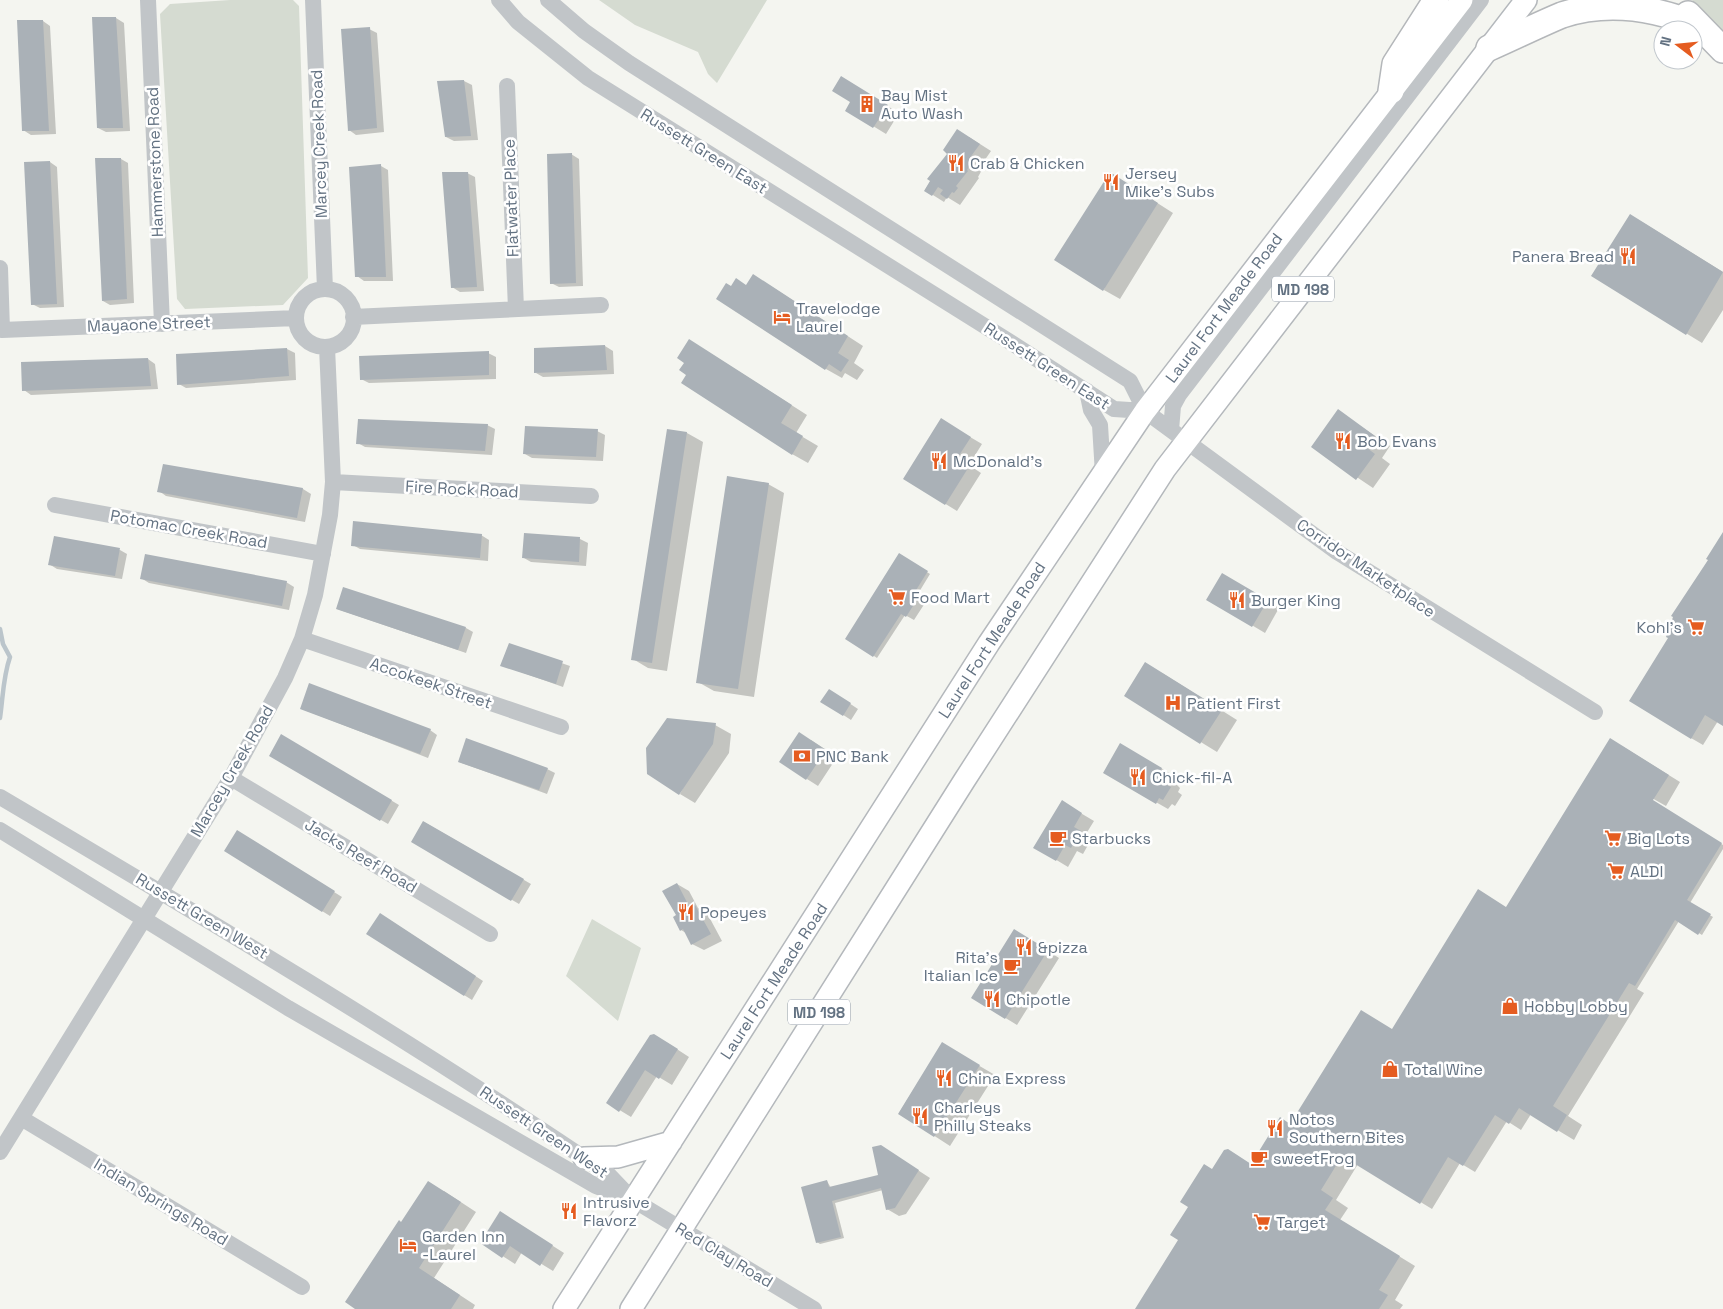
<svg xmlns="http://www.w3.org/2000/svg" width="1723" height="1309" font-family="'Space Grotesk',sans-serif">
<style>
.green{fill:#d5dbd1}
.shadow{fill:#0003}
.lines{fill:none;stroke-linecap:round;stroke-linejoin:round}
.stream{stroke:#bbc5cb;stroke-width:4.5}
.building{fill:#aab1b7}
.major-casing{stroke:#b4b8bc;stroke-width:24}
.highway-casing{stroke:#b4b7ba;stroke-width:28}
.minor{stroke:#c1c5c8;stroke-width:16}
.major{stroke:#fff;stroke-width:21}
.highway{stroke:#fff;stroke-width:25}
.labels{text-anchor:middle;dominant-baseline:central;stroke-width:5;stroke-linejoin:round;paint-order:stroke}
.shield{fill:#fff;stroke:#929ca8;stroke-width:1}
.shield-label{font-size:15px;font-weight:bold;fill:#637282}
.poi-label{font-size:16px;fill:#637282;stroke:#fff;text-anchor:start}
.street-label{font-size:16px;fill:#637282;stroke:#fff}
</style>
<rect width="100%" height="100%" fill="#f4f5f0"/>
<path class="green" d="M 230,0 L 293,0 L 299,6 L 308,278 L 283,305 L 185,309 L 177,299 L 160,14 L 170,4 Z
M 599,0 L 767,0 L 717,83 L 708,74 L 698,52 L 635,25 Z
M 1692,0 L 1723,0 L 1723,32 Z
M 592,919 L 641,948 L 618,1021 L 566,976 Z"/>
<path class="shadow" d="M 116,18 L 124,23 L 130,131 L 106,132 L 98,128 Z
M 43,21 L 50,26 L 56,134 L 31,135 L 23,130 Z
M 369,29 L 377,33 L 384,132 L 356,135 L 349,130 Z
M 464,81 L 472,85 L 478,140 L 454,141 L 446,137 Z
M 853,85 L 899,113 L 886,134 L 847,110 L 852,102 Z
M 969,137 L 991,151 L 980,167 L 983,168 L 978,177 L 979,178 L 960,205 L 947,197 L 944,202 L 925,190 L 948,153 Z
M 571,154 L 579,159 L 583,286 L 559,287 L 551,283 Z
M 121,159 L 128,163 L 134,303 L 110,305 L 103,301 Z
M 50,162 L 57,167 L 64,307 L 40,308 L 32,304 Z
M 381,166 L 388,170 L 393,281 L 364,281 L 357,276 Z
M 467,173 L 475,177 L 484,291 L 460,292 L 452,287 Z
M 1126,183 L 1173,213 L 1120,299 L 1104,290 Z
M 1642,222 L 1723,272 L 1723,310 L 1702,343 L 1593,276 Z
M 769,285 L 863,346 L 854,363 L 864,370 L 857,380 L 845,373 L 842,378 L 826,369 L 717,298 L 732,288 Z
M 605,346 L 613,351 L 614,374 L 543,377 L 536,373 Z
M 287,349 L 295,353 L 296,380 L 186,388 L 179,384 L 177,355 Z
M 705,350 L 807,415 L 796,433 L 818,446 L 808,463 L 792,454 Z
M 488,353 L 496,357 L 496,379 L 369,383 L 361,379 Z
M 148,359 L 155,364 L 158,389 L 31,395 L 24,390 Z
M 1338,411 L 1390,446 L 1382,458 L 1390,464 L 1373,488 L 1312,447 Z
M 487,425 L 495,429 L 492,455 L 365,447 L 358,443 Z
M 953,427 L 982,444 L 969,465 L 981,473 L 957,511 L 905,479 Z
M 668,430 L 687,433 L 703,442 L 667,671 L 648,668 L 633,659 Z
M 597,431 L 605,435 L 603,461 L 532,458 L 525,454 Z
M 164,465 L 303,489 L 311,494 L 305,522 L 166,496 L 159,491 Z
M 768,484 L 784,493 L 754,697 L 714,691 L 698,682 Z
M 525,534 L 580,539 L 588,543 L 586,566 L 531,562 L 524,558 Z
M 1723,534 L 1723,725 L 1718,721 L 1703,745 L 1691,738 L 1670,638 L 1692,589 Z
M 481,535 L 489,540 L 488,561 L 360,549 L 353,545 Z
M 120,550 L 127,554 L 122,579 L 57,569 L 49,564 Z
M 900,555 L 930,574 L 916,597 L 925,603 L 914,620 L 905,615 L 877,658 L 847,638 Z
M 1223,575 L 1279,608 L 1265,633 L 1208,599 Z
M 141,578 L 286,582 L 294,587 L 289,610 L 149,583 Z
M 337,609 L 466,628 L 473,632 L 466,653 Z
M 509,645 L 570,666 L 563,687 L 501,665 Z
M 1162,673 L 1237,720 L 1217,752 L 1126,696 Z
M 837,695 L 858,709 L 851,720 L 822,701 Z
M 302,709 L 430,730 L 437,735 L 428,758 Z
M 715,725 L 731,734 L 729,753 L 695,803 L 680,794 Z
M 282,736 L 399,805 L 388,824 L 271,756 Z
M 811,740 L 837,757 L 818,786 L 807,779 Z
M 1121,745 L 1173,775 L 1171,779 L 1180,788 L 1178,792 L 1182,795 L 1175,806 L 1172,804 L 1168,809 L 1105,773 Z
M 1622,746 L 1680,782 L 1666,806 L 1650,797 L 1649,799 L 1723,845 L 1723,849 L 1690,903 L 1713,917 L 1702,935 L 1679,921 L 1637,989 L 1644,993 L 1568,1116 L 1582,1125 L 1574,1140 L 1531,1114 L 1521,1130 L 1507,1121 L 1475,1172 L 1460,1163 L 1432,1209 L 1358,1164 L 1336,1200 L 1348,1208 L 1340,1220 L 1415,1266 L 1395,1300 L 1403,1305 L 1400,1309 L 1136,1309 L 1180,1239 L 1212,1171 L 1252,1165 L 1392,1030 L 1506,908 Z
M 459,762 L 547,769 L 555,773 L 547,794 Z
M 1062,802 L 1094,821 L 1086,834 L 1092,838 L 1083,854 L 1077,851 L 1068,867 L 1035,847 Z
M 424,822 L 531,884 L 519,904 L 413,842 Z
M 245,836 L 342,897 L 330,916 L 322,911 Z
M 677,884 L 689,891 L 698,908 L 707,913 L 722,941 L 704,950 L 692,944 L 686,933 L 681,930 L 677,916 Z
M 388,919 L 483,981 L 472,1000 L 464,995 Z
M 1026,937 L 1059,958 L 1017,1025 L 973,998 Z
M 666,1042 L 689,1057 L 672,1085 L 657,1076 L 631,1117 L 608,1103 Z
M 942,1044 L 995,1075 L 950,1146 L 899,1113 Z
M 893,1154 L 930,1178 L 906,1214 L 899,1216 L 887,1209 L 883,1190 L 835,1203 L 844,1238 L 820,1244 L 817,1242 L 827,1181 L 831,1188 L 878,1176 Z
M 444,1191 L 476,1212 L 434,1278 L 475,1305 L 473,1309 L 357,1309 L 402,1223 Z
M 512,1220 L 564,1253 L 553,1271 L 522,1252 L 515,1264 L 482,1243 Z"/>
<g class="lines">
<path class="stream" d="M 0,629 L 3,644 L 10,657 C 3,677 3,697 0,718"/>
</g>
<path class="building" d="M 92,17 L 116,17 L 123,128 L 97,128 Z
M 17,20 L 43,20 L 49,131 L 22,131 Z
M 370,27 L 377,128 L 348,131 L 341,29 Z
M 841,76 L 888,105 L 873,128 L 845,111 L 850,102 L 832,91 Z
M 464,80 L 471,136 L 445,137 L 437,81 Z
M 957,129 L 980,144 L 969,159 L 972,160 L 967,170 L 968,171 L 956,186 L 958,188 L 954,193 L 952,192 L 947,199 L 940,194 L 943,190 L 938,187 L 932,196 L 924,191 L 930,181 L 927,179 L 947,154 L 943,150 Z
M 572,153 L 576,283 L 550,284 L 547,154 Z
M 95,158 L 121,158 L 127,299 L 102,301 Z
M 50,161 L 57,304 L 31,305 L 24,162 Z
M 381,164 L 386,277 L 355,277 L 349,167 Z
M 442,172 L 468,172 L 477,287 L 451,288 Z
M 1110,172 L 1158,203 L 1103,291 L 1054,260 Z
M 1630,214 L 1723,272 L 1686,335 L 1591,276 Z
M 753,274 L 848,336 L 838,353 L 849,360 L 841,372 L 829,364 L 825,370 L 716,299 L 726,283 L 731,286 L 736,278 L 746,285 Z
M 689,339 L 792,405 L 781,423 L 803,436 L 792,455 L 681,383 L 686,375 L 679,370 L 684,363 L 677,358 Z
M 605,345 L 607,370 L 534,373 L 534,348 Z
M 287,348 L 289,376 L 177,385 L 176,354 Z
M 489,351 L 489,375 L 360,380 L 359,356 Z
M 148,358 L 151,386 L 22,391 L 21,362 Z
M 1338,409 L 1375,436 L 1367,448 L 1375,454 L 1356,480 L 1311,447 Z
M 941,418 L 971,437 L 958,457 L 970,465 L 945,505 L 903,479 Z
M 358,419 L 488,424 L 485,451 L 356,444 Z
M 525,426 L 598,429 L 596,457 L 523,454 Z
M 667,429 L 687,432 L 652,663 L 631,660 Z
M 163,464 L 303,488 L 297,518 L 157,492 Z
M 727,476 L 769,483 L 738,689 L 696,683 Z
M 353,521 L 482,534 L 480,558 L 351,546 Z
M 1723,532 L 1723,726 L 1705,715 L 1691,739 L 1629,701 L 1668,638 L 1666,637 L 1673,617 L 1671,616 L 1708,560 L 1706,559 Z
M 524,533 L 580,537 L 579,562 L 522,558 Z
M 54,536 L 120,548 L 115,576 L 48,565 Z
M 899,553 L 928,571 L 913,595 L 918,598 L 906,617 L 901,614 L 873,657 L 845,639 Z
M 145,554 L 287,581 L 282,606 L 140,579 Z
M 1222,573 L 1268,600 L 1252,627 L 1206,600 Z
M 343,587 L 466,627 L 458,650 L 336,609 Z
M 509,643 L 563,661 L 556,684 L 500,666 Z
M 1145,662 L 1222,710 L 1200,744 L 1124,696 Z
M 309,683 L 431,729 L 420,754 L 300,709 Z
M 829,689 L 851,703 L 843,716 L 820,702 Z
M 667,718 L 716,723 L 713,744 L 679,795 L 647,774 L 646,748 Z
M 799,732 L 826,750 L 806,780 L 779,762 Z
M 281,734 L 392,800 L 380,821 L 269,756 Z
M 466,738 L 548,768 L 539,790 L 458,762 Z
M 1610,738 L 1669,775 L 1653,800 L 1722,843 L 1687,900 L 1711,914 L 1698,935 L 1675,920 L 1635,986 L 1629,983 L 1553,1106 L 1567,1115 L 1557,1132 L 1519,1108 L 1509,1124 L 1495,1115 L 1463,1166 L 1448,1157 L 1420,1204 L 1342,1156 L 1321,1190 L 1333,1198 L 1325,1210 L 1400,1256 L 1379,1290 L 1388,1295 L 1379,1309 L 1135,1309 L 1178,1240 L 1170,1235 L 1188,1207 L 1180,1202 L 1204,1164 L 1212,1169 L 1224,1150 L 1228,1149 L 1251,1164 L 1280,1117 L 1290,1124 L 1361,1010 L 1392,1029 L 1478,889 L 1506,907 Z
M 1120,743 L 1162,768 L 1160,771 L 1169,780 L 1167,785 L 1171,787 L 1163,800 L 1159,798 L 1156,804 L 1103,773 Z
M 1062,800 L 1082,813 L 1074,827 L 1081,831 L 1071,848 L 1065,845 L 1056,861 L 1033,848 Z
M 423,821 L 524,879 L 511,901 L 411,842 Z
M 237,830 L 335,891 L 322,912 L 224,851 Z
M 677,883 L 690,908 L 695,905 L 711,934 L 691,945 L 683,929 L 680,931 L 673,917 L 676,915 L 662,891 Z
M 380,913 L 476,976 L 464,996 L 366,934 Z
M 1014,929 L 1048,950 L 1005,1019 L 971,998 Z
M 654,1034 L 678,1049 L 659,1079 L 645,1070 L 619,1112 L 606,1103 L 650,1035 Z
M 942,1042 L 980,1065 L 934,1137 L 898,1114 Z
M 881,1145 L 919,1170 L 895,1208 L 886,1210 L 881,1188 L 832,1201 L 841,1237 L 816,1243 L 801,1187 L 827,1180 L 829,1187 L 878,1175 L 872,1147 Z
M 428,1181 L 461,1202 L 419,1268 L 460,1295 L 451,1309 L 355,1309 L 345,1302 L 399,1220 L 401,1222 Z
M 500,1211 L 553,1245 L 540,1266 L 510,1246 L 502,1258 L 480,1243 Z"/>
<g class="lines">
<g class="major-casing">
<path id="major" d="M 584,1158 L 618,1157 L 671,1142
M 564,1309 L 989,643 L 1145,411 L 1462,0
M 631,1309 L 964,781 L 1165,469 L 1526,0"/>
</g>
<g class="highway-casing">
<path id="highway" d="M 1688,14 L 1723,50
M 1489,48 C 1514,37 1538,25 1562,15 C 1608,0 1656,8 1699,26
M 1391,91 L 1395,64 L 1436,0"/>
</g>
<path class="minor" d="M 148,0 L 162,324
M 313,0 L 325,289
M 499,0 L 518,22 L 588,78 L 1007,340 L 1114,409 L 1145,411
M 548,0 L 584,31 L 629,63 L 1130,381 L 1145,411 L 1337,552 L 1595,712
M 507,86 L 516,309
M 0,268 L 2,330 L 296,318
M296 318a29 29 0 1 1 58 0a29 29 0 1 1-58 0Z
M 353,317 L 601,305
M 1087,391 L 1091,410 L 1100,425 L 1103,474
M 1171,430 L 1173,406 L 1179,395 L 1481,0
M 333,482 L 591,496
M 55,505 L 323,554
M 302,639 L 561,727
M 231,778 L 490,934
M 0,797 C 205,918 410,1040 608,1174 L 629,1196
M 0,830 L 288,1008 L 596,1186 L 635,1201 L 814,1309
M 21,1118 L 302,1287
M 0,1152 L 231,778 L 285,678 L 302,639 L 315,595 L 330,515 L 333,482 L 327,347"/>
<use href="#major" class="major"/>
<use href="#highway" class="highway"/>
</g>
<defs>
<g id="building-bare" transform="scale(1.35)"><path d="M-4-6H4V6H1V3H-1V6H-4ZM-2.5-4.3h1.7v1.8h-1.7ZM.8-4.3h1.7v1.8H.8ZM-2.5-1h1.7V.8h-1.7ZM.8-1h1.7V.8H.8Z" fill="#e55c20" stroke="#fff" stroke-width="2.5" paint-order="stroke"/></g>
<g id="restaurant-bare" transform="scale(1.35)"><path d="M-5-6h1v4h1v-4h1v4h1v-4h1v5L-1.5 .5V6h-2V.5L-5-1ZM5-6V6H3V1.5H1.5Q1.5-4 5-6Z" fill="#e55c20" stroke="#fff" stroke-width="2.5" paint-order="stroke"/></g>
<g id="hotel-bare" transform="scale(1.35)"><path d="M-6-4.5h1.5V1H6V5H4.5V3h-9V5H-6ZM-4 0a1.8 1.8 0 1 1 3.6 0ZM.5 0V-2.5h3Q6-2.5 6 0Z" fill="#e55c20" stroke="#fff" stroke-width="2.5" paint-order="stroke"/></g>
<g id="supermarket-bare" transform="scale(1.35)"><path d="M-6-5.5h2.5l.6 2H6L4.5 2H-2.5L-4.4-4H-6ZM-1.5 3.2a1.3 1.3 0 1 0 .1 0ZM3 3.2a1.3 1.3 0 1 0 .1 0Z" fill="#e55c20" stroke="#fff" stroke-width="2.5" paint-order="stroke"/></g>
<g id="hospital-bare" transform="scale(1.35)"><path d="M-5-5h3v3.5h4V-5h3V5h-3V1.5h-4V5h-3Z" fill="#e55c20" stroke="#fff" stroke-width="2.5" paint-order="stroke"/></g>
<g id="bank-bare" transform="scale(1.35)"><path d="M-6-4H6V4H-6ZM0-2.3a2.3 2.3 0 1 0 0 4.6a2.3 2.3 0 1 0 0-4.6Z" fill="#e55c20" stroke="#fff" stroke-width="2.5" paint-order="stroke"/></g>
<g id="cafe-bare" transform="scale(1.35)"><path d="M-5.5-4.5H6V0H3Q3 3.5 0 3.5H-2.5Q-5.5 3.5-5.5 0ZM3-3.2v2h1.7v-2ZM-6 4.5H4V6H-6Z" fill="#e55c20" stroke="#fff" stroke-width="2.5" paint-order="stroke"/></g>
<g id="shop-bare" transform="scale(1.35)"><path d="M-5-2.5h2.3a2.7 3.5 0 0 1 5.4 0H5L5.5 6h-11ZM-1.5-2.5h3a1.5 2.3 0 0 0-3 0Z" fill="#e55c20" stroke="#fff" stroke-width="2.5" paint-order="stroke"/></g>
</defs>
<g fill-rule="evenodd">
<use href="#building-bare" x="867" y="104"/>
<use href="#restaurant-bare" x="956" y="163"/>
<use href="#restaurant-bare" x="1111" y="182"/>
<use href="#restaurant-bare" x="1628" y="256"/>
<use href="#hotel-bare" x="782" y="317"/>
<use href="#restaurant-bare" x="1343" y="441"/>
<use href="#restaurant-bare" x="939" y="461"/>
<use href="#supermarket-bare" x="897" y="597"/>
<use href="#restaurant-bare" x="1237" y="600"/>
<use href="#supermarket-bare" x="1696" y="627"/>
<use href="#hospital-bare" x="1173" y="703"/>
<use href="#bank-bare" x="802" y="756"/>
<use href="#restaurant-bare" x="1138" y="777"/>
<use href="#cafe-bare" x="1058" y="838"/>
<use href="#supermarket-bare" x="1613" y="838"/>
<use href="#supermarket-bare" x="1616" y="871"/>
<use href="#restaurant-bare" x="686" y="912"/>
<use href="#restaurant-bare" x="1024" y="947"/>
<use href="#cafe-bare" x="1012" y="966"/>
<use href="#restaurant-bare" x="992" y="999"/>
<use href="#shop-bare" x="1510" y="1006"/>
<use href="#shop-bare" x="1390" y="1069"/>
<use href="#restaurant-bare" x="944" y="1078"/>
<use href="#restaurant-bare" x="920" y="1116"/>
<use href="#restaurant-bare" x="1275" y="1128"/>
<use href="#cafe-bare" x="1259" y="1158"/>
<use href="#restaurant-bare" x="569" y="1211"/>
<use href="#supermarket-bare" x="1262" y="1222"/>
<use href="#hotel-bare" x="408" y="1245"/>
</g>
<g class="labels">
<g class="shield">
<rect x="1272" y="276.5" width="62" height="25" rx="4"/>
<rect x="788" y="999.5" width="62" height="25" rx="4"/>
</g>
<g class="shield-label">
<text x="1303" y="289">MD 198</text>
<text x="819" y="1012">MD 198</text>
</g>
<g class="poi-label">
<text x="881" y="95">Bay Mist<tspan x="881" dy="18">Auto Wash</tspan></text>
<text x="970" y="163">Crab &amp; Chicken</text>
<text x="1125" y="173">Jersey<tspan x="1125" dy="18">Mike's Subs</tspan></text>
<text x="1614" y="256" text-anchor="end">Panera Bread</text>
<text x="796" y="308">Travelodge<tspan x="796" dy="18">Laurel</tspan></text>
<text x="1357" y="441">Bob Evans</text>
<text x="953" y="461">McDonald's</text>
<text x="911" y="597">Food Mart</text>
<text x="1251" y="600">Burger King</text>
<text x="1682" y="627" text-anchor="end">Kohl's</text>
<text x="1187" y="703">Patient First</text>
<text x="816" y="756">PNC Bank</text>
<text x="1152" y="777">Chick-fil-A</text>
<text x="1072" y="838">Starbucks</text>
<text x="1627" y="838">Big Lots</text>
<text x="1630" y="871">ALDI</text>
<text x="700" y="912">Popeyes</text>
<text x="1038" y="947">&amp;pizza</text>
<text x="998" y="957" text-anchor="end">Rita's<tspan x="998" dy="18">Italian Ice</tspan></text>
<text x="1006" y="999">Chipotle</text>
<text x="1524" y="1006">Hobby Lobby</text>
<text x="1404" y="1069">Total Wine</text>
<text x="958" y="1078">China Express</text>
<text x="934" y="1107">Charleys<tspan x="934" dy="18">Philly Steaks</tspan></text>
<text x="1289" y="1119">Notos<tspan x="1289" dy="18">Southern Bites</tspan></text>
<text x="1273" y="1158">sweetFrog</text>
<text x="583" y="1202">Intrusive<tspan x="583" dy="18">Flavorz</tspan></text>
<text x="1276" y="1222">Target</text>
<text x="422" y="1236">Garden Inn<tspan x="422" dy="18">-Laurel</tspan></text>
</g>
<g class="street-label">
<text transform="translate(319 144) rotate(-92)">Marcey Creek Road</text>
<text transform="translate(704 151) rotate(32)">Russett Green East</text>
<text transform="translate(155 162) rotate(-92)">Hammerstone Road</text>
<text transform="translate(511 198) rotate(-92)">Flatwater Place</text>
<text transform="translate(1224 308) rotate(-53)">Laurel Fort Meade Road</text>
<text transform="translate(149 324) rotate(-2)">Mayaone Street</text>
<text transform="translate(1047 366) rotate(33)">Russett Green East</text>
<text transform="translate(462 489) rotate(3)">Fire Rock Road</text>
<text transform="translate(189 529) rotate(10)">Potomac Creek Road</text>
<text transform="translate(1366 568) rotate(34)">Corridor Marketplace</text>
<text transform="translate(992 640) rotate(-57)">Laurel Fort Meade Road</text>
<text transform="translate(431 683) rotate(19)">Accokeek Street</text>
<text transform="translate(232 771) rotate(-60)">Marcey Creek Road</text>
<text transform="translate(361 856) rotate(31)">Jacks Reef Road</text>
<text transform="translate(202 916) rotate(31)">Russett Green West</text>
<text transform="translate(774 981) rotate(-57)">Laurel Fort Meade Road</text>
<text transform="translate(544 1132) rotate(34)">Russett Green West</text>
<text transform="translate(161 1202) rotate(31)">Indian Springs Road</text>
<text transform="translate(724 1255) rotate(31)">Red Clay Road</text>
</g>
</g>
<g transform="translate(1678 45) rotate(286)"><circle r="24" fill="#ffffff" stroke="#c1c7cd"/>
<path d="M0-4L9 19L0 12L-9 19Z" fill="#e55c20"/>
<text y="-8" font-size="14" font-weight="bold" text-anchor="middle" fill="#637282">N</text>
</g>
</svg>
